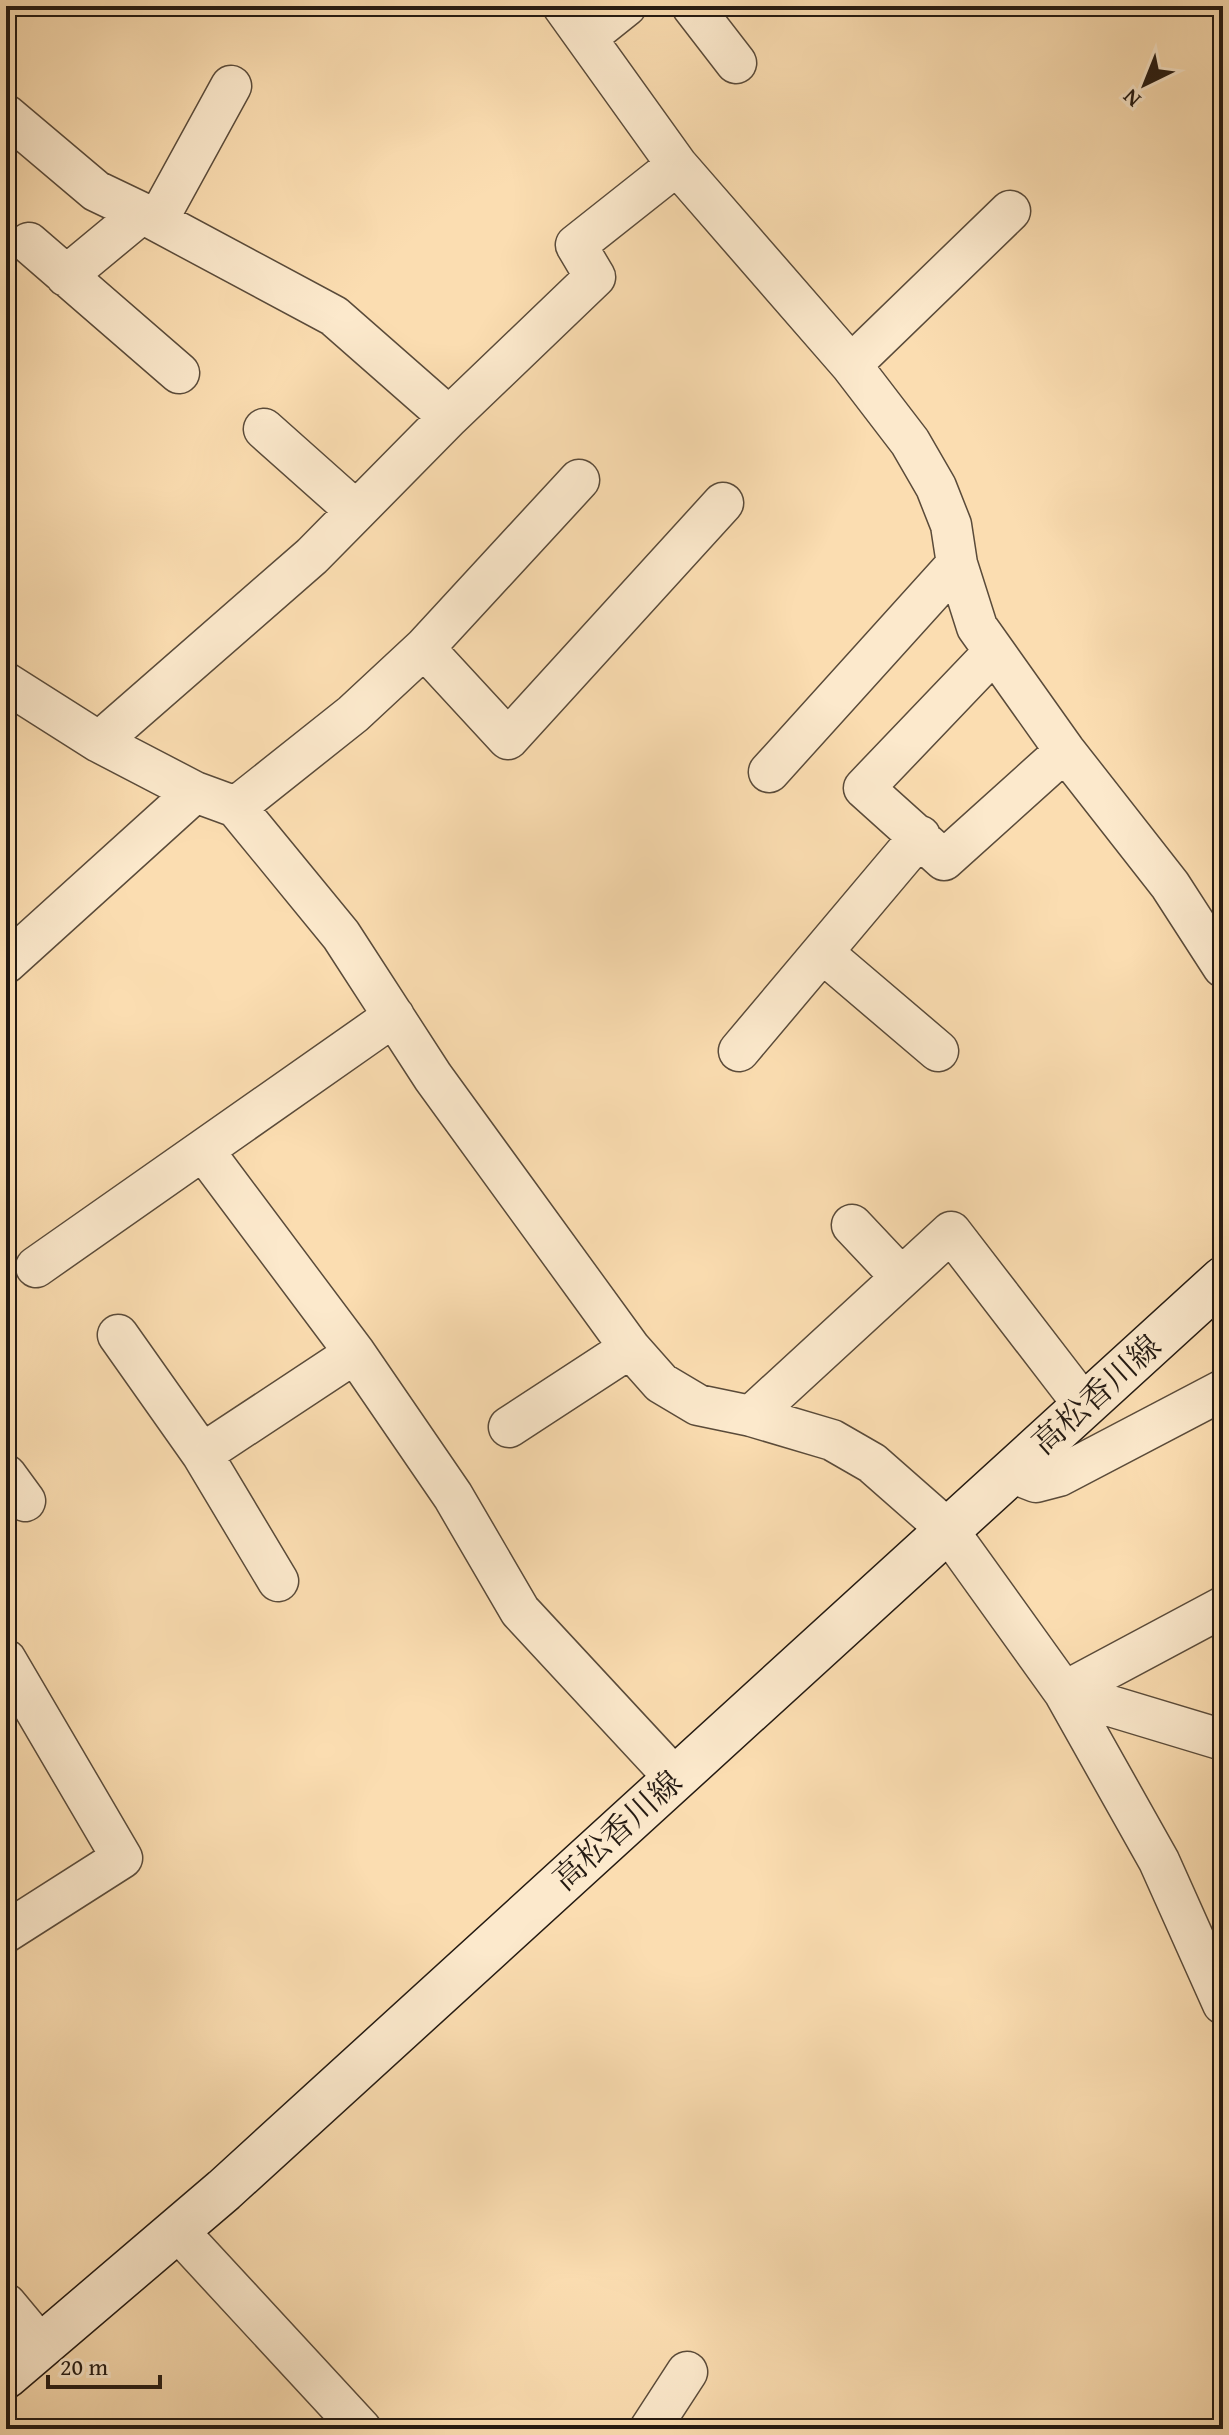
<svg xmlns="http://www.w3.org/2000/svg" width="1229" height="2435" font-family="'Gentium Book Plus','Noto Serif JP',serif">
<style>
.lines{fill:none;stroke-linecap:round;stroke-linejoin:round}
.street-casing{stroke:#5a4b3a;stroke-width:43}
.secondary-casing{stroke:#241a12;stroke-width:47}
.street{stroke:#fce9cc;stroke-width:40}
.secondary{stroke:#fce9cc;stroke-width:44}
.labels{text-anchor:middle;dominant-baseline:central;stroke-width:8;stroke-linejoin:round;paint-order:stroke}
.street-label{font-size:32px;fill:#241a12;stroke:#fce9cc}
</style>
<rect width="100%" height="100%" fill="#fbddb1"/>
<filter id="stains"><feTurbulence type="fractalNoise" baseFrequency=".0025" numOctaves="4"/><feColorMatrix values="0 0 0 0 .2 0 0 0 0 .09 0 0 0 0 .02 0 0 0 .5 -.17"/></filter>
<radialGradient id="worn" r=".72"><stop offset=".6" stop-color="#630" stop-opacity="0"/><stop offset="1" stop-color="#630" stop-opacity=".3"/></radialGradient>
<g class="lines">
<g class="street-casing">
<path id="street" d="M 563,6 L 677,165 L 851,365 L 910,442 L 936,487 L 951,525 L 957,564 L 977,627 L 1065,751 L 1170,885 L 1223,967
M 692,6 L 736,63
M 586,38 L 626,6
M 6,115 L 96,191 L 142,213 L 334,316 L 449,417
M 157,221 L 231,86
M 29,243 L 179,373
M 66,276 L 142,213
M 851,365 L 1010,211
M 264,429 L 356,511
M 424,648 L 508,739 L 723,503
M 993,653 L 864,788 L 944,860 L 1065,751
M 6,683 L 99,742 L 195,792 L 236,807 L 341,935 L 433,1077 L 630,1348 L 661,1383 L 698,1405 L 751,1416 L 832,1440 L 872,1463 L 947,1529 L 1064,1692 L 1159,1861 L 1223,2004
M 99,742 L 312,556 L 449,417 L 595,277 L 576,245 L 677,165
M 769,772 L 957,564
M 236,807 L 353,714 L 424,648 L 579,480
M 823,953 L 938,1051
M 6,963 L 195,792
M 739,1051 L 920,836
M 203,1150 L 355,1353 L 453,1496 L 520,1611 L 675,1778
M 852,1225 L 901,1277
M 36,1267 L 394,1016
M 118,1335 L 202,1454 L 278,1581
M 751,1416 L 951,1232 L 1084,1405
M 509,1427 L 630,1348
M 202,1454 L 355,1353
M 1010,1472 L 1036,1482 L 1059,1476 L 1223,1390
M 6,1475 L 25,1501
M 6,1660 L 122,1858 L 6,1932
M 1064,1692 L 1223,1607
M 1064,1692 L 1223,1740
M 177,2230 L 361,2429
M 6,2304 L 41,2346
M 650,2429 L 687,2372"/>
</g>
<g class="secondary-casing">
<path id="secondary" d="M 6,2376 L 224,2190 L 1223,1279"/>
</g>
<use href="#street" class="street"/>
<use href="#secondary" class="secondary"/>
</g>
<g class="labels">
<g class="street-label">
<text transform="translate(1096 1394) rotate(-42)">高松香川線</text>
<text transform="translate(617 1830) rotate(-42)">高松香川線</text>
</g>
</g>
<rect width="1229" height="2435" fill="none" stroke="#fbddb1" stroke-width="32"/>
<rect x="8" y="8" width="1213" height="2419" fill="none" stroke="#241a12" stroke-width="4"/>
<rect x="16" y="16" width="1197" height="2403" fill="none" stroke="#241a12" stroke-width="2"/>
<g transform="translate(1145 84) rotate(223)" stroke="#fce9cc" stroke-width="6" paint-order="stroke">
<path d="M0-6L14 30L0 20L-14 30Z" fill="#241a12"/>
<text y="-12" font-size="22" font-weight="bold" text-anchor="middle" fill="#241a12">N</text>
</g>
<path d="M48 2375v12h112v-12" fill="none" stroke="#241a12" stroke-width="4"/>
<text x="60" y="2375" font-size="24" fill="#241a12" stroke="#fce9cc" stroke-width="6" paint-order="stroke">20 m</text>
<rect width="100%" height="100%" filter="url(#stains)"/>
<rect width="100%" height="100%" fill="url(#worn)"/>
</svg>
